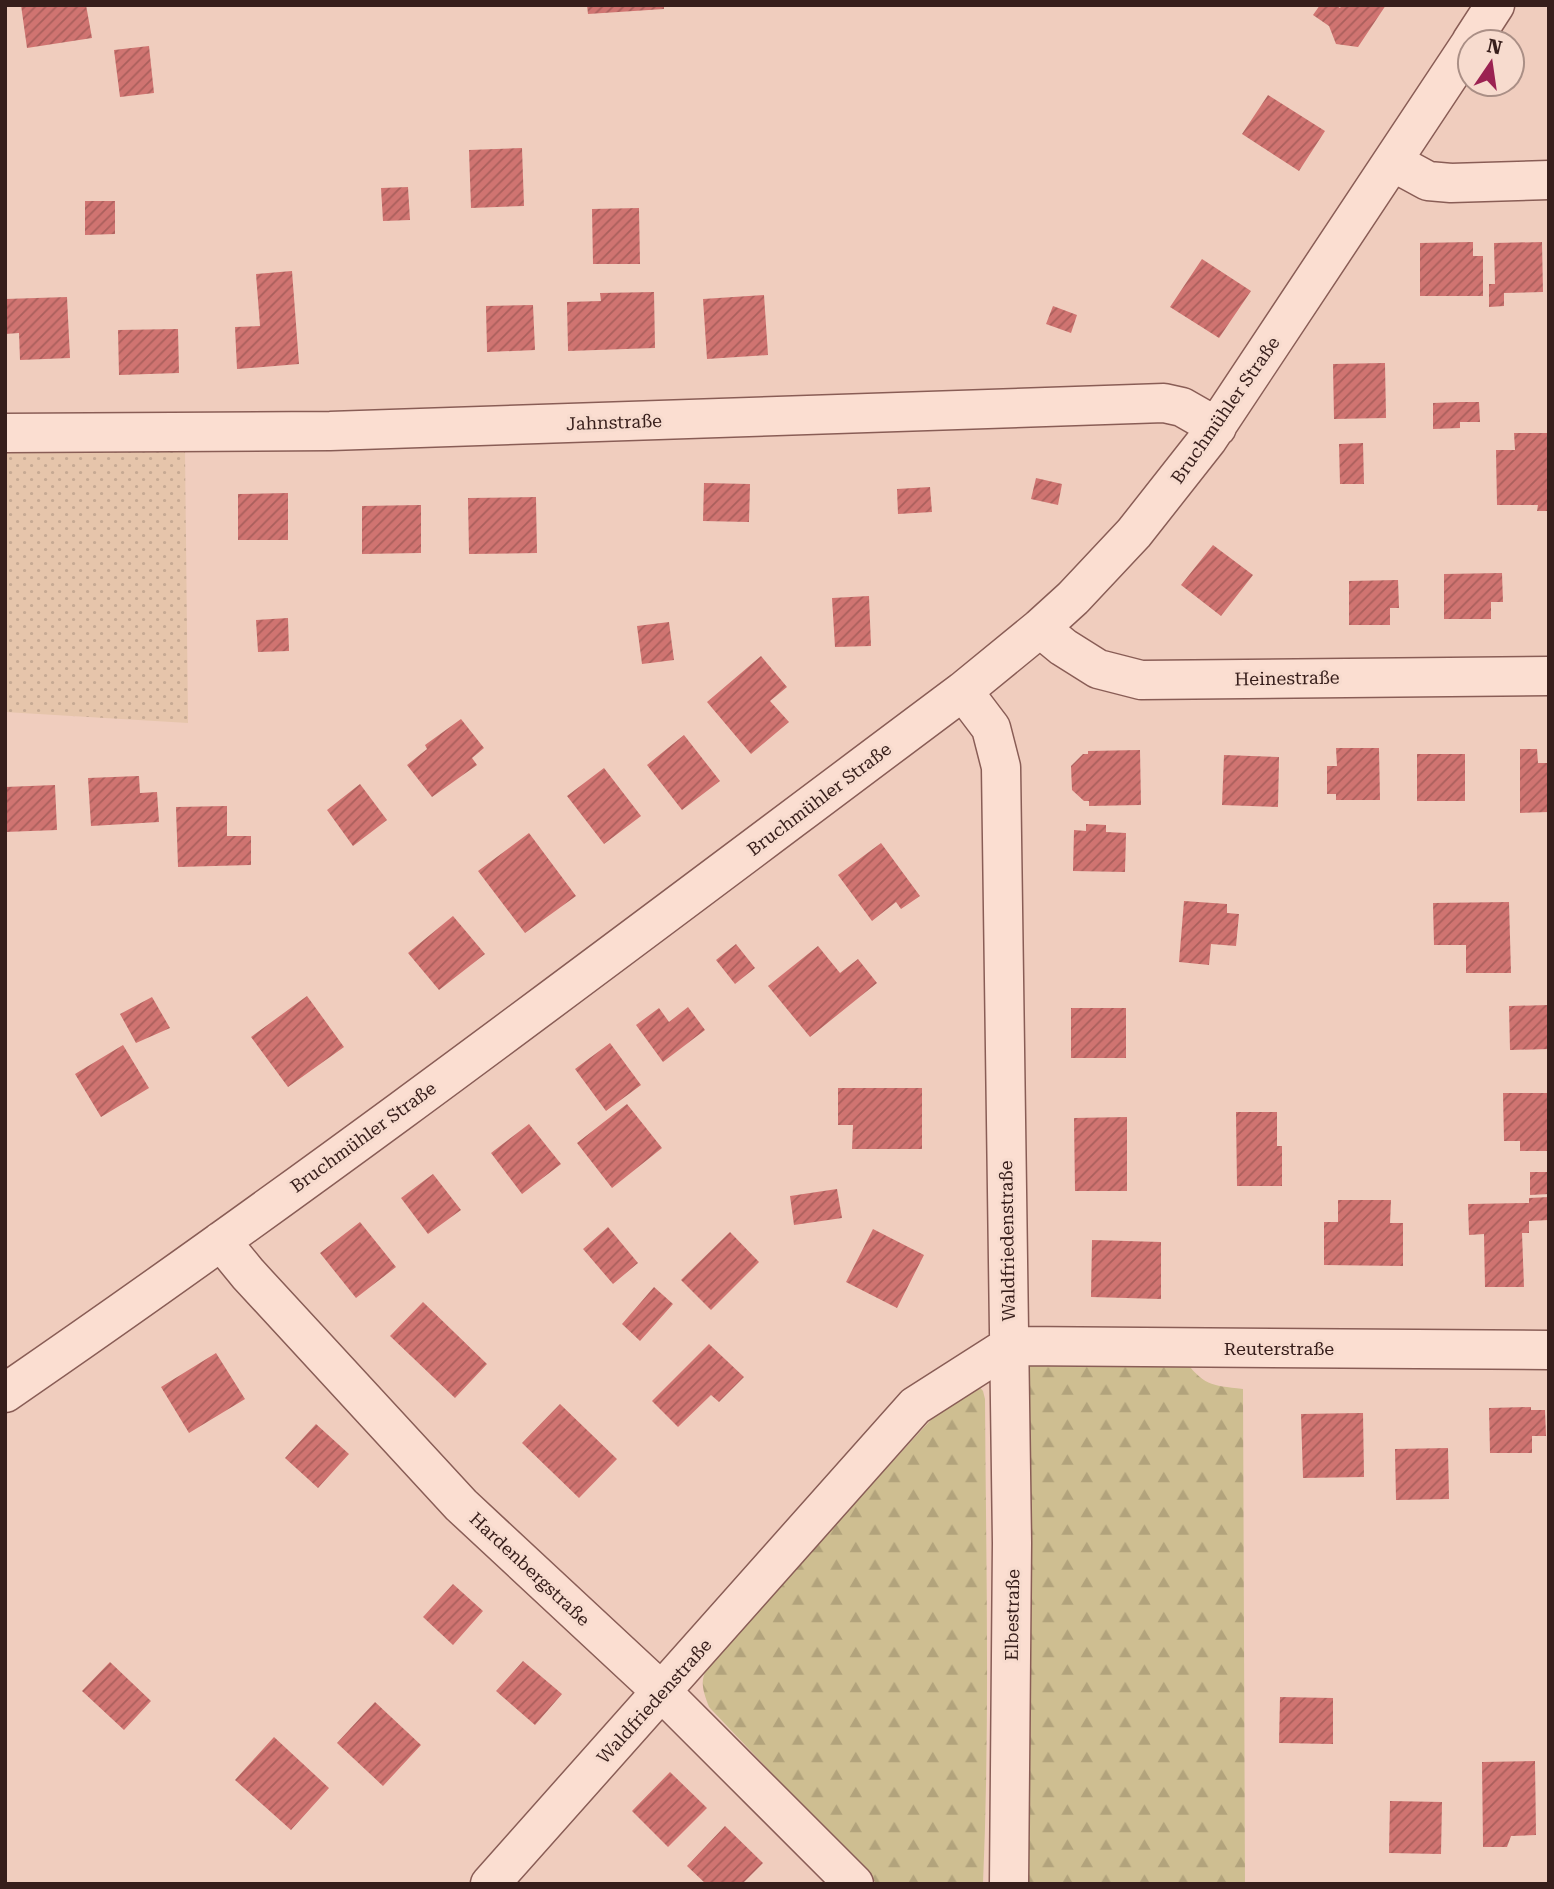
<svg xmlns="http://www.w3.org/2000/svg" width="1554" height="1889" font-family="'Roboto Serif',serif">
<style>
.farmland{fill:url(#farmland-dots)}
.forest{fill:url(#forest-firs)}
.building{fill:url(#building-hatch)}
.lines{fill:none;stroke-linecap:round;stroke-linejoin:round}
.minor-casing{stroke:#895d56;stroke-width:41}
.minor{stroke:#fbded1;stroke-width:38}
.labels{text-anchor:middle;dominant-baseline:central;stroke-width:6;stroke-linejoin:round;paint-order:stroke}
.street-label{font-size:18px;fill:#371e1b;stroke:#f7dbce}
</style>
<defs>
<pattern id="farmland-dots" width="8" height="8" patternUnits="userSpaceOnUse" patternTransform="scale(1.75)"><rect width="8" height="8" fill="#e6c5ab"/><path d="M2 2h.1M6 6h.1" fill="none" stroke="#c6a993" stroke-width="1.8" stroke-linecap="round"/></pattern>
<pattern id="forest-firs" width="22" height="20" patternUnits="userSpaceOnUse" patternTransform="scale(1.75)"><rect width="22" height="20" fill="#cebe91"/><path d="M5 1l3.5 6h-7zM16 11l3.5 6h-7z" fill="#b2a37c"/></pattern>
<pattern id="building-hatch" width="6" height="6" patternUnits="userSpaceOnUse" patternTransform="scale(1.75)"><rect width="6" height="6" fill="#d07471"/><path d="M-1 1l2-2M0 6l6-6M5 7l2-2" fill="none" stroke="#aa5f5c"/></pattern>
</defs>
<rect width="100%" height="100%" fill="#f0cdbe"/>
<path class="farmland" d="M 185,450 L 188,723 L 5,712 L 5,452 Z"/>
<path class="forest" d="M 1183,1358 C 1204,1386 1210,1385 1243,1389 L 1245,1884 L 1021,1884 L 1028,1365 Z
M 977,1384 L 983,1391 L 985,1399 C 986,1561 990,1722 983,1884 L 877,1884 L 709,1707 C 699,1681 701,1677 715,1655 L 950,1399 Z"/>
<path class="building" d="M 21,5 L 86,5 L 92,38 L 27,48 Z
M 587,5 L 664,5 L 664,9 L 588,14 Z
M 1320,5 L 1336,5 L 1340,8 L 1342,5 L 1386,5 L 1358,47 L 1336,44 L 1329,26 L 1313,15 Z
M 149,46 L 154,93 L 120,97 L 114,50 Z
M 1268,95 L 1325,131 L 1299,171 L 1242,134 Z
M 522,148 L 524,206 L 471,208 L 469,150 Z
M 408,187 L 410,220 L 383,221 L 381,188 Z
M 85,201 L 115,201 L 115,234 L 85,235 Z
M 639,208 L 640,264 L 593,264 L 592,209 Z
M 1473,242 L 1473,256 L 1483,256 L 1483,296 L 1420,296 L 1420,243 Z
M 1542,242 L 1543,292 L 1504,293 L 1504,306 L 1489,307 L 1489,284 L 1495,284 L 1494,243 Z
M 1202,259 L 1251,291 L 1219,338 L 1170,307 Z
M 292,271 L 299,364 L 237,369 L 235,327 L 260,326 L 256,274 Z
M 654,292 L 655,348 L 568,351 L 567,302 L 601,301 L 600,293 Z
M 764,295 L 768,355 L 707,359 L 703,299 Z
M 67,297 L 70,358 L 20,360 L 19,333 L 5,334 L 5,299 Z
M 533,305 L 535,350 L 487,352 L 486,306 Z
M 1053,306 L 1077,315 L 1071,333 L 1046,324 Z
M 178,329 L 179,373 L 119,375 L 118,330 Z
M 1385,363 L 1386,418 L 1334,419 L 1333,364 Z
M 1460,402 L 1479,402 L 1480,422 L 1460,422 L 1460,428 L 1433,429 L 1433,403 Z
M 1514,433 L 1549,433 L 1549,511 L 1537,511 L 1538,505 L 1497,505 L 1496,450 L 1515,450 Z
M 1363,443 L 1364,484 L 1340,484 L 1339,444 Z
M 1036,478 L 1062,484 L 1058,505 L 1031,499 Z
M 704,483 L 750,484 L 749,522 L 703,521 Z
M 930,487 L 932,512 L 898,514 L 897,489 Z
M 288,493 L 288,540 L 238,540 L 238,494 Z
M 536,497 L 537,553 L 469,554 L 468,498 Z
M 421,505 L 421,553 L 362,554 L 362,506 Z
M 1213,545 L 1253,575 L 1221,616 L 1181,585 Z
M 1502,573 L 1503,602 L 1491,602 L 1491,619 L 1444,619 L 1444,574 Z
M 1398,580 L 1399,608 L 1390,608 L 1390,625 L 1349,625 L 1349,581 Z
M 869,596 L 871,646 L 835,647 L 832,598 Z
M 288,618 L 289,651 L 258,652 L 256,620 Z
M 669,622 L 674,660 L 642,664 L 637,626 Z
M 761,656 L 787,687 L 770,701 L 789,722 L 751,754 L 707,702 Z
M 461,719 L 484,748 L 472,758 L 477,765 L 432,797 L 407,765 L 427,749 L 425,745 Z
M 684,735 L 720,781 L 682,810 L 647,765 Z
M 1336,748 L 1379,748 L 1380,800 L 1336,800 L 1336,794 L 1327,794 L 1327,766 L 1337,766 Z
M 1520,749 L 1537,749 L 1538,763 L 1549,763 L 1549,812 L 1520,813 Z
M 1140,750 L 1141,805 L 1089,806 L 1089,801 L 1084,801 L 1072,790 L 1071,766 L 1083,754 L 1088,754 L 1088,751 Z
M 1417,754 L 1465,754 L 1465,801 L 1417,801 Z
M 1224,755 L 1279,757 L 1278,807 L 1222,805 Z
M 604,768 L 641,816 L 604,844 L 567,796 Z
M 139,776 L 140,793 L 157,792 L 159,822 L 91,826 L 88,778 Z
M 360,784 L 387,820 L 353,846 L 327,810 Z
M 55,785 L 57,830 L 5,832 L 5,787 Z
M 227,806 L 227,836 L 251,836 L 251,865 L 178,867 L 176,807 Z
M 1086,824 L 1106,825 L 1106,832 L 1126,833 L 1125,872 L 1073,871 L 1074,830 L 1086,831 Z
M 529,833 L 576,896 L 525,933 L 478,871 Z
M 881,843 L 920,896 L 901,909 L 896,902 L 872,921 L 838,875 Z
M 1184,901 L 1227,904 L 1227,913 L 1239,914 L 1236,946 L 1211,944 L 1209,965 L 1179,962 Z
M 1509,902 L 1511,973 L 1466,973 L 1466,945 L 1434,945 L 1433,903 Z
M 453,916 L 485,954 L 439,990 L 408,953 Z
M 736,944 L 755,968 L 735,984 L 716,960 Z
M 818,946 L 840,973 L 858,959 L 877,983 L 810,1037 L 768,986 Z
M 307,996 L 344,1047 L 288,1087 L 251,1037 Z
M 152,997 L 170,1028 L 136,1043 L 120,1014 Z
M 1549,1005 L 1549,1049 L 1510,1050 L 1509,1006 Z
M 688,1007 L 705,1030 L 663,1062 L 636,1025 L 659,1008 L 669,1022 Z
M 1071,1008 L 1126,1008 L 1126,1058 L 1071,1058 Z
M 610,1043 L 641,1085 L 606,1111 L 575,1069 Z
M 123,1045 L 149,1088 L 101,1117 L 75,1074 Z
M 838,1088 L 922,1088 L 922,1149 L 852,1149 L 853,1125 L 838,1125 Z
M 1503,1093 L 1549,1093 L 1549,1151 L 1520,1151 L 1520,1141 L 1504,1141 Z
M 627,1104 L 662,1148 L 612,1188 L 577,1143 Z
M 1236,1112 L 1277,1112 L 1277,1146 L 1282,1146 L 1282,1186 L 1237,1186 Z
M 1127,1117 L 1127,1191 L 1075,1191 L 1074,1118 Z
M 529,1124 L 561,1164 L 522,1194 L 491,1153 Z
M 1530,1172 L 1549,1172 L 1549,1194 L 1530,1195 Z
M 433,1174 L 461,1210 L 428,1234 L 401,1198 Z
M 837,1189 L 842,1218 L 794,1225 L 790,1196 Z
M 1549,1197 L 1549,1220 L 1529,1221 L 1529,1233 L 1522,1233 L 1524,1287 L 1485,1287 L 1484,1234 L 1469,1235 L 1468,1204 L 1529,1203 L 1529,1198 Z
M 1338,1200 L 1391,1200 L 1390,1223 L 1403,1223 L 1403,1266 L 1324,1265 L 1324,1222 L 1338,1222 Z
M 360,1222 L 396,1267 L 356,1298 L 320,1253 Z
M 608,1227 L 638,1263 L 613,1284 L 583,1249 Z
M 873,1229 L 924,1255 L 897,1308 L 846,1282 Z
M 730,1232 L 759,1262 L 711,1310 L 681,1280 Z
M 1092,1240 L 1161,1242 L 1161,1299 L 1091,1297 Z
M 654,1287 L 673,1304 L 640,1341 L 622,1324 Z
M 423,1302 L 487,1364 L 455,1398 L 390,1336 Z
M 709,1344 L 744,1377 L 719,1402 L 711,1395 L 678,1427 L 652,1401 Z
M 216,1353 L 245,1399 L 189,1433 L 161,1387 Z
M 560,1404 L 617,1459 L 579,1498 L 522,1443 Z
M 1531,1407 L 1531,1410 L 1545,1410 L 1546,1436 L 1532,1436 L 1532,1453 L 1490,1453 L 1489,1408 Z
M 1363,1413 L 1364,1477 L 1303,1478 L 1301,1414 Z
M 316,1424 L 349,1454 L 318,1488 L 285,1458 Z
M 1448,1448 L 1449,1499 L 1396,1500 L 1395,1449 Z
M 453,1584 L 483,1611 L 453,1645 L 423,1617 Z
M 523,1661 L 562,1694 L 535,1725 L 496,1691 Z
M 110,1662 L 151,1701 L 124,1730 L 82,1691 Z
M 1280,1697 L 1333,1698 L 1333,1744 L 1279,1743 Z
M 375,1702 L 421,1745 L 383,1786 L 337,1743 Z
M 274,1737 L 329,1788 L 291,1830 L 235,1780 Z
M 1535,1761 L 1536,1835 L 1511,1836 L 1507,1847 L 1483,1847 L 1482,1762 Z
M 670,1772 L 707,1808 L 668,1847 L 632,1811 Z
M 1390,1801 L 1442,1802 L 1441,1854 L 1389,1853 Z
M 725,1826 L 763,1863 L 742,1884 L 706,1884 L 687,1866 Z"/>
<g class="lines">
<g class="minor-casing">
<path id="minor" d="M 1471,42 L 1495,5
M 1393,162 L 1428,181 L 1451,183 L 1549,180
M 5,433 L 330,431 L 1164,403 L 1182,407 L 1217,427
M 1040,628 L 1063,647 L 1098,669 L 1141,680 L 1549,676
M 963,691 L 991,728 L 1001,767 L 1012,1543 L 1009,1884
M 221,1241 L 248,1274 L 461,1505 L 662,1692 L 854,1884
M 1009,1346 L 1549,1350
M 5,1393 C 331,1169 646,928 963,691 L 1040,628 L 1073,598 L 1134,533 L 1208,439 L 1470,44
M 490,1884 L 915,1406 L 1009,1346"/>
</g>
<use href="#minor" class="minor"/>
</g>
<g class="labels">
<g class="street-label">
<text transform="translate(1225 410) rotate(-55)">Bruchmühler Straße</text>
<text transform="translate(614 422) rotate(-2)">Jahnstraße</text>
<text transform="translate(1287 678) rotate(-1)">Heinestraße</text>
<text transform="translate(819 799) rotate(-37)">Bruchmühler Straße</text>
<text transform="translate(363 1137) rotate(-36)">Bruchmühler Straße</text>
<text transform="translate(1007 1241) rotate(-91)">Waldfriedenstraße</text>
<text x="1279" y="1348">Reuterstraße</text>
<text transform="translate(530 1569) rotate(43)">Hardenbergstraße</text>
<text transform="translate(1012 1615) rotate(-89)">Elbestraße</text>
<text transform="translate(654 1701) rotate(-48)">Waldfriedenstraße</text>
</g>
</g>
<rect width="1554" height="1889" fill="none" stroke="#371e1b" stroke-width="14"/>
<g transform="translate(1491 63) rotate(13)"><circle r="33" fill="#f7dbce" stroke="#aa8f86" stroke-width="2"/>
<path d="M0-5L12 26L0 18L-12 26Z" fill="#9b2252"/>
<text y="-10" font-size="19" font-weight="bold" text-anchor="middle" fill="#371e1b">N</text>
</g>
</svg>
